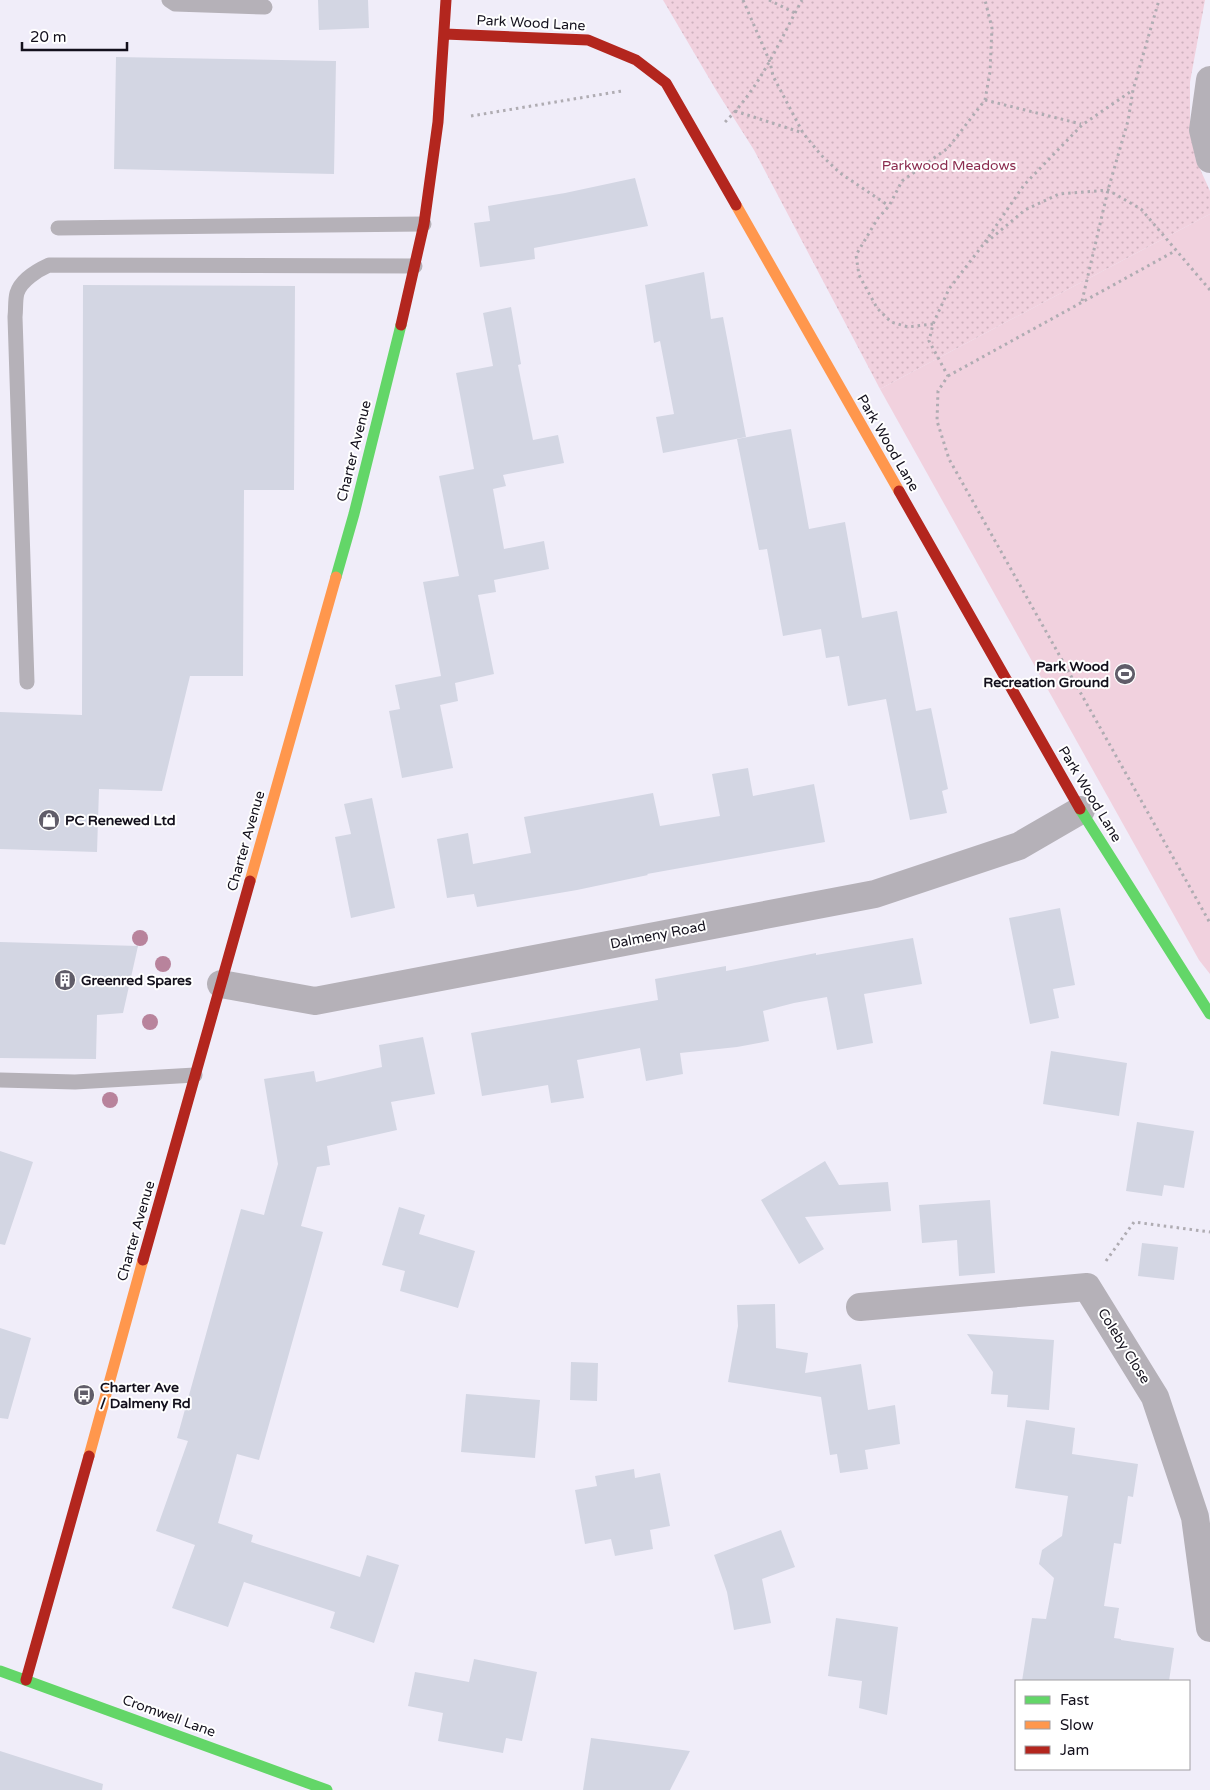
<svg xmlns="http://www.w3.org/2000/svg" width="1210" height="1790" font-family="'Varela Round',sans-serif">
<style>
.grass{fill:#f1d1de}
.park{fill:url(#park-dots)}
.building{fill:#d3d6e3}
.lines{fill:none;stroke-linecap:round;stroke-linejoin:round}
.path{stroke:#afacb2;stroke-width:3;stroke-dasharray:2.5 4;stroke-linecap:butt}
.lane{stroke:#b5b1b8;stroke-width:15}
.street{stroke:#b5b1b8;stroke-width:28}
.fast{stroke:#63d668;stroke-width:11}
.slow{stroke:#ff974d;stroke-width:11}
.jam{stroke:#b3261e;stroke-width:11}
.tree{fill:#b8839c}
.labels{text-anchor:middle;dominant-baseline:central;stroke-width:4;stroke-linejoin:round;paint-order:stroke}
.street-label{font-size:14px;fill:#13101c;stroke:#fff}
.park-label{font-size:14px;fill:#8b2c4f;stroke:#fff}
.poi-label{font-size:14px;font-weight:bold;fill:#13101c;stroke:#fff;text-anchor:start}
</style>
<defs>
<pattern id="park-dots" width="8" height="8" patternUnits="userSpaceOnUse" patternTransform="scale(1.25)"><rect width="8" height="8" fill="#f1d1de"/><path d="M2 2h.1M6 6h.1" fill="none" stroke="#ceb2be" stroke-width="1.8" stroke-linecap="round"/></pattern>
</defs>
<rect width="100%" height="100%" fill="#f0edf9"/>
<path class="grass" d="M 1210,214 L 1210,974 L 1199,960 L 880,389 Z"/>
<path class="park" d="M 663,0 L 1205,0 L 1190,82 L 1190,124 L 1196,160 L 1210,191 L 1210,214 L 880,389 L 754,150 L 716,90 Z"/>
<path class="building" d="M 318,0 L 368,0 L 369,28 L 319,30 Z
M 116,57 L 336,61 L 334,174 L 114,169 Z
M 635,178 L 648,226 L 534,248 L 535,259 L 480,267 L 474,223 L 490,221 L 488,206 L 565,193 Z
M 704,272 L 711,319 L 723,317 L 746,437 L 663,453 L 656,417 L 674,414 L 660,341 L 654,343 L 645,285 Z
M 83,285 L 295,286 L 294,490 L 244,490 L 243,676 L 190,676 L 162,791 L 99,789 L 97,852 L 0,849 L 0,712 L 82,715 Z
M 511,307 L 521,364 L 518,365 L 533,440 L 558,435 L 564,463 L 503,475 L 506,486 L 493,489 L 504,549 L 544,541 L 549,569 L 494,580 L 496,592 L 478,595 L 494,674 L 455,683 L 458,701 L 440,705 L 453,768 L 402,778 L 389,711 L 400,709 L 395,685 L 441,676 L 423,582 L 459,576 L 439,476 L 474,469 L 456,373 L 493,366 L 483,313 Z
M 791,429 L 809,529 L 845,522 L 862,618 L 897,611 L 916,711 L 931,708 L 948,789 L 942,791 L 947,813 L 910,820 L 886,699 L 848,706 L 839,656 L 826,658 L 821,629 L 783,636 L 767,549 L 759,550 L 737,439 Z
M 748,768 L 753,796 L 814,784 L 825,842 L 647,874 L 648,875 L 577,890 L 477,907 L 474,894 L 447,898 L 437,839 L 468,833 L 473,864 L 531,853 L 524,817 L 653,793 L 660,826 L 720,816 L 712,774 Z
M 372,798 L 395,908 L 351,918 L 335,837 L 351,834 L 344,804 Z
M 1060,908 L 1075,985 L 1053,989 L 1059,1018 L 1030,1024 L 1009,918 Z
M 913,938 L 922,984 L 864,994 L 873,1043 L 837,1050 L 827,997 L 794,1003 L 763,1011 L 769,1041 L 737,1047 L 680,1053 L 683,1074 L 646,1081 L 640,1048 L 577,1060 L 584,1098 L 551,1103 L 548,1085 L 482,1096 L 471,1033 L 658,1000 L 655,979 L 726,966 L 726,971 L 816,953 L 816,955 Z
M 0,942 L 138,946 L 123,1013 L 97,1015 L 96,1059 L 0,1058 Z
M 423,1037 L 435,1094 L 391,1102 L 397,1130 L 327,1146 L 330,1165 L 317,1167 L 301,1226 L 323,1232 L 310,1279 L 259,1460 L 237,1454 L 218,1523 L 253,1535 L 251,1542 L 360,1577 L 367,1555 L 399,1565 L 374,1643 L 330,1628 L 335,1612 L 244,1582 L 228,1627 L 172,1608 L 195,1545 L 156,1531 L 188,1441 L 177,1438 L 241,1209 L 264,1215 L 278,1164 L 264,1079 L 314,1071 L 316,1082 L 382,1067 L 379,1045 Z
M 1051,1051 L 1127,1063 L 1119,1116 L 1043,1104 Z
M 1137,1122 L 1194,1131 L 1184,1188 L 1164,1185 L 1162,1196 L 1126,1191 Z
M 0,1151 L 33,1162 L 5,1245 L 0,1244 Z
M 825,1161 L 839,1185 L 888,1182 L 891,1211 L 805,1217 L 824,1249 L 799,1264 L 761,1200 Z
M 990,1200 L 995,1273 L 959,1276 L 957,1240 L 922,1243 L 919,1205 Z
M 399,1207 L 425,1215 L 419,1234 L 475,1251 L 458,1308 L 400,1291 L 405,1271 L 382,1265 Z
M 1142,1243 L 1178,1247 L 1174,1280 L 1138,1276 Z
M 775,1304 L 776,1348 L 808,1353 L 805,1373 L 861,1364 L 868,1410 L 895,1405 L 900,1444 L 865,1450 L 868,1469 L 840,1473 L 837,1454 L 830,1455 L 821,1397 L 728,1382 L 738,1326 L 737,1305 Z
M 0,1328 L 31,1338 L 8,1419 L 0,1418 Z
M 967,1334 L 1054,1340 L 1049,1410 L 1007,1407 L 1008,1395 L 991,1394 L 993,1372 Z
M 571,1362 L 598,1363 L 597,1401 L 570,1400 Z
M 466,1394 L 540,1400 L 535,1458 L 461,1452 Z
M 1026,1420 L 1075,1428 L 1072,1454 L 1138,1464 L 1133,1497 L 1128,1496 L 1121,1544 L 1114,1543 L 1104,1606 L 1119,1608 L 1114,1638 L 1121,1639 L 1121,1640 L 1174,1648 L 1169,1681 L 1022,1681 L 1032,1618 L 1046,1619 L 1054,1578 L 1039,1564 L 1042,1550 L 1062,1536 L 1068,1496 L 1015,1488 Z
M 634,1469 L 635,1478 L 660,1473 L 670,1526 L 650,1530 L 653,1549 L 615,1556 L 611,1539 L 585,1544 L 575,1490 L 597,1486 L 595,1476 Z
M 781,1530 L 795,1567 L 762,1579 L 771,1623 L 734,1630 L 727,1592 L 714,1555 Z
M 836,1618 L 898,1627 L 887,1715 L 859,1708 L 862,1681 L 828,1676 Z
M 474,1659 L 537,1672 L 522,1741 L 506,1738 L 503,1753 L 438,1741 L 443,1713 L 408,1706 L 415,1672 L 469,1682 Z
M 591,1738 L 690,1751 L 670,1790 L 583,1790 Z
M 0,1751 L 103,1784 L 102,1790 L 0,1790 Z"/>
<g class="lines">
<path class="path" d="M 743,0 L 770,62 L 773,76 L 803,133 L 821,155 L 840,173 L 889,206
M 769,0 L 795,13
M 985,100 L 1081,124
M 735,111 L 803,133
M 471,116 L 622,91
M 725,122 C 760,88 779,42 802,0
M 985,242 L 1024,185 L 1082,125 L 1133,90
M 1210,290 L 1141,209 L 1108,190 L 1059,194 L 1025,210 L 982,246 L 949,289 L 933,324 L 929,341 L 948,376 L 938,391 L 937,421 L 949,459 L 1210,923
M 1082,301 L 1108,190 L 1128,121 L 1133,90 L 1159,0
M 933,324 L 908,327 L 891,322 L 877,308 L 859,275 L 856,255 L 878,218 L 889,206 L 902,181 L 948,148 L 985,100 L 990,72 L 992,28 L 985,0
M 948,376 L 1175,251
M 1106,1261 L 1134,1222 L 1210,1232"/>
<path class="lane" d="M 169,0 L 175,4 L 265,7
M 58,228 L 424,224
M 27,682 L 15,317 C 16,309 15,300 17,293 C 21,280 38,270 49,265 L 415,266
M 0,1080 L 75,1082 L 195,1075"/>
<path class="street" d="M 1210,80 L 1203,130 L 1210,159
M 221,984 L 315,1001 L 875,894 L 1019,846 L 1081,810
M 860,1307 L 1087,1287 L 1155,1397 L 1195,1517 L 1210,1628"/>
<path class="fast" d="M 336,577 L 354,514 L 401,325
M 1080,809 L 1210,1014
M 0,1671 L 327,1790"/>
<path class="slow" d="M 736,205 L 899,491
M 250,881 L 336,577
M 89,1456 L 143,1260"/>
<path class="jam" d="M 445,34 L 588,40 L 636,60 L 666,83 L 736,205
M 401,325 L 424,224 L 438,122 L 446,0
M 899,491 L 1080,809
M 143,1260 L 250,881
M 26,1680 L 89,1456"/>
</g>
<g class="tree">
<circle cx="140" cy="938" r="8"/>
<circle cx="163" cy="964" r="8"/>
<circle cx="150" cy="1022" r="8"/>
<circle cx="110" cy="1100" r="8"/>
</g>
<defs>
<g id="stadium-disc" transform="scale(1.125)"><circle r="9.5" fill="#605d69" stroke="#fff"/><path d="M0-5a6.5 5 0 1 0 0 10a6.5 5 0 1 0 0-10ZM-3.5-1.8h7v3.6h-7Z" fill="#fff"/></g>
<g id="shop-disc" transform="scale(1.125)"><circle r="9.5" fill="#605d69" stroke="#fff"/><path d="M-5-2.5h2.3a2.7 3.5 0 0 1 5.4 0H5L5.5 6h-11ZM-1.5-2.5h3a1.5 2.3 0 0 0-3 0Z" fill="#fff"/></g>
<g id="building-disc" transform="scale(1.125)"><circle r="9.5" fill="#605d69" stroke="#fff"/><path d="M-4-6H4V6H1V3H-1V6H-4ZM-2.5-4.3h1.7v1.8h-1.7ZM.8-4.3h1.7v1.8H.8ZM-2.5-1h1.7V.8h-1.7ZM.8-1h1.7V.8H.8Z" fill="#fff"/></g>
<g id="bus-disc" transform="scale(1.125)"><circle r="9.5" fill="#605d69" stroke="#fff"/><path d="M-5-6H5V4H4V6H2V4H-2V6H-4V4H-5ZM-3.5-4V0h7V-4ZM-3.5 1.2v1.5H-2V1.2ZM2 1.2v1.5H3.5V1.2Z" fill="#fff"/></g>
</defs>
<g fill-rule="evenodd">
<use href="#stadium-disc" x="1125" y="674"/>
<use href="#shop-disc" x="49" y="820"/>
<use href="#building-disc" x="65" y="980"/>
<use href="#bus-disc" x="84" y="1395"/>
</g>
<g class="labels">
<g class="street-label">
<text transform="translate(531 23) rotate(3)">Park Wood Lane</text>
<text transform="translate(888 443) rotate(60)">Park Wood Lane</text>
<text transform="translate(354 451) rotate(-76)">Charter Avenue</text>
<text transform="translate(1090 794) rotate(59)">Park Wood Lane</text>
<text transform="translate(246 841) rotate(-74)">Charter Avenue</text>
<text transform="translate(658 935) rotate(-11)">Dalmeny Road</text>
<text transform="translate(136 1231) rotate(-74)">Charter Avenue</text>
<text transform="translate(1124 1346) rotate(58)">Coleby Close</text>
<text transform="translate(169 1716) rotate(20)">Cromwell Lane</text>
</g>
<g class="park-label">
<text x="949" y="165">Parkwood Meadows</text>
</g>
<g class="poi-label">
<text x="1109" y="666" text-anchor="end">Park Wood<tspan x="1109" dy="16">Recreation Ground</tspan></text>
<text x="65" y="820">PC Renewed Ltd</text>
<text x="81" y="980">Greenred Spares</text>
<text x="100" y="1387">Charter Ave<tspan x="100" dy="16">/ Dalmeny Rd</tspan></text>
</g>
</g>
<rect x="1015" y="1680" width="175" height="90" fill="#ffffff" stroke="#a19fa4"/>
<rect x="1025" y="1696" width="25" height="8" fill="#63d668" stroke="#a19fa4"/>
<text x="1060" y="1705" font-size="15" fill="#13101c">Fast</text>
<rect x="1025" y="1721" width="25" height="8" fill="#ff974d" stroke="#a19fa4"/>
<text x="1060" y="1730" font-size="15" fill="#13101c">Slow</text>
<rect x="1025" y="1746" width="25" height="8" fill="#b3261e" stroke="#a19fa4"/>
<text x="1060" y="1755" font-size="15" fill="#13101c">Jam</text>
<path d="M22 42v8h105v-8" fill="none" stroke="#13101c" stroke-width="2.5"/>
<text x="30" y="42" font-size="15" fill="#13101c" stroke="#ffffff" stroke-width="4" paint-order="stroke">20 m</text>
</svg>
